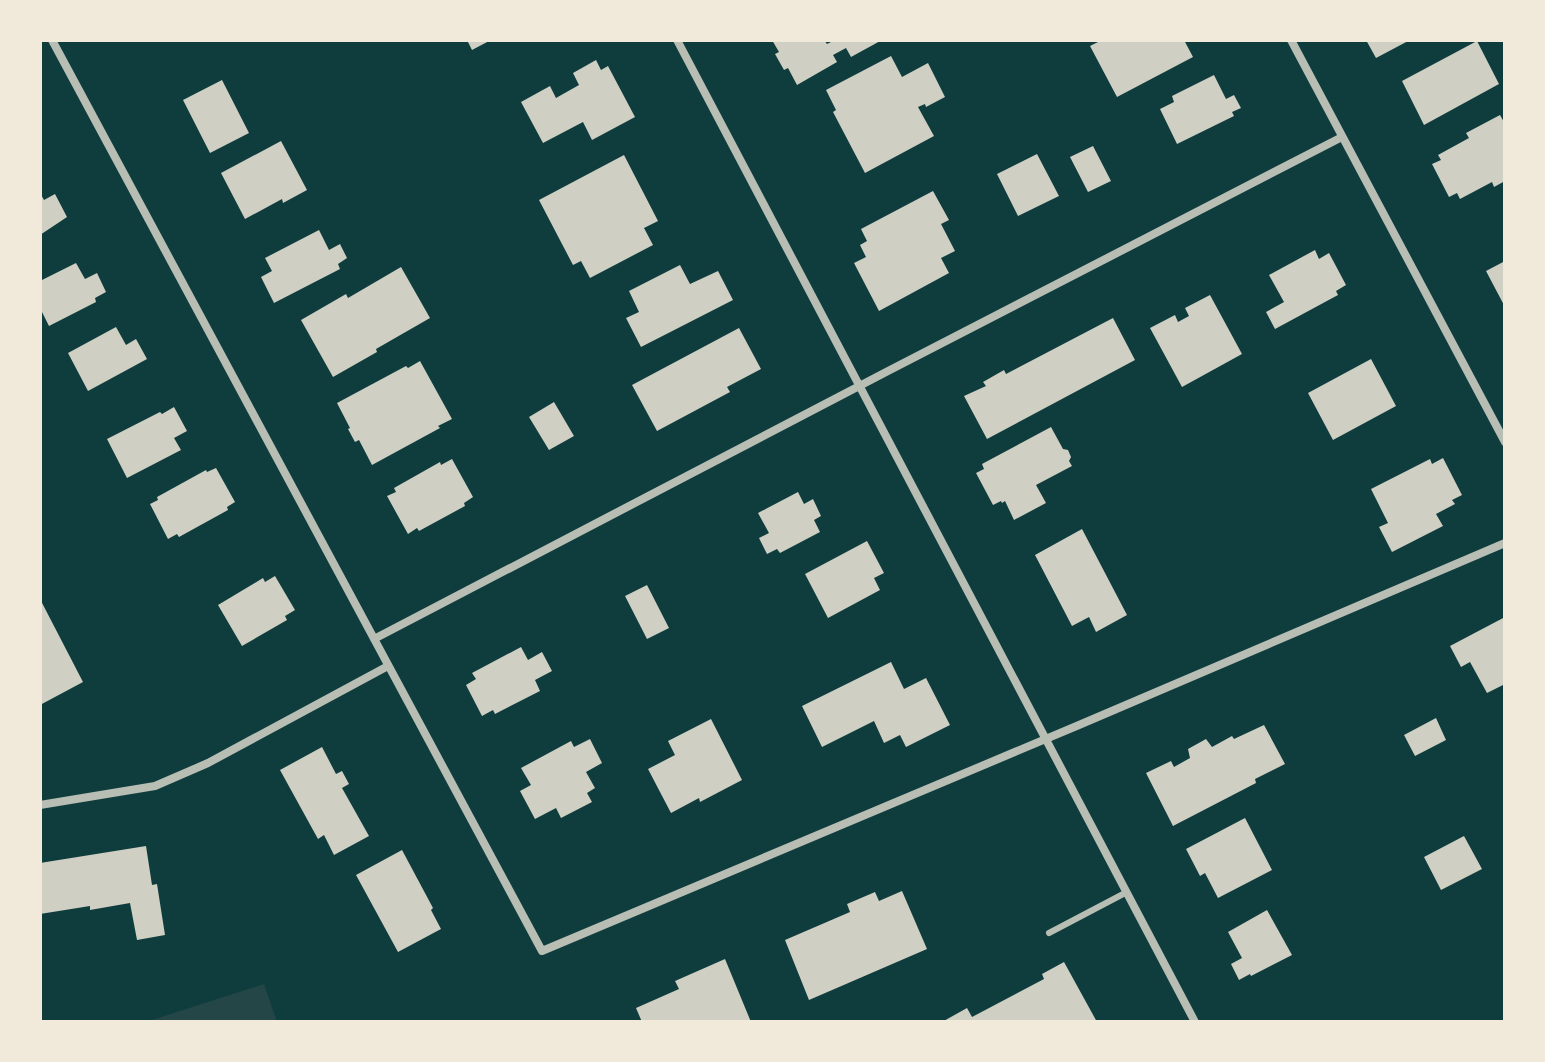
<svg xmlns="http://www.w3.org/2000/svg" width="1545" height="1062" font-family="Raleway,sans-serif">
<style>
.green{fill:#244646}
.building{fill:#cfcfc3}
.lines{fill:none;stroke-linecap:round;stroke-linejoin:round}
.service{stroke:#b8beb3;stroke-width:6}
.minor{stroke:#b8beb3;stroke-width:8}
</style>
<rect width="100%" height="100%" fill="#0f3d3e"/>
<path class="green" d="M 264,984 L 277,1022 L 146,1022 Z"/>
<path class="building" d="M 467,40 L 491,40 L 472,50 Z
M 772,40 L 824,40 L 827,44 L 835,40 L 882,40 L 851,57 L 846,48 L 833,55 L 837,62 L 797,85 L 788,68 L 784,70 L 775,54 L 779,52 Z
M 1102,40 L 1184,40 L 1193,57 L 1117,97 L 1090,46 Z
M 1366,40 L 1410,40 L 1376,58 Z
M 1477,41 L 1499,84 L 1424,125 L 1402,81 Z
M 891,56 L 902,77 L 928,63 L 945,97 L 926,107 L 925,104 L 918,107 L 934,136 L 865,173 L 833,112 L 836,110 L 826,90 Z
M 596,60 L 601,70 L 608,66 L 635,117 L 592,140 L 583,122 L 543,143 L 521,102 L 550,86 L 556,98 L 579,85 L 573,73 Z
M 1214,75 L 1226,99 L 1234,95 L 1241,108 L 1232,112 L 1234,116 L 1177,144 L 1160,109 L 1174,102 L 1172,96 Z
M 222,80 L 249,133 L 210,153 L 183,100 Z
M 1500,115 L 1505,124 L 1505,181 L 1494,187 L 1492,182 L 1460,199 L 1457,193 L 1449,197 L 1432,164 L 1441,160 L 1438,155 L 1469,138 L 1466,133 Z
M 281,141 L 307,190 L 283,203 L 282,199 L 245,219 L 221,173 Z
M 1093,146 L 1111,181 L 1088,192 L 1070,157 Z
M 1037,154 L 1059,196 L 1018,216 L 997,174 Z
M 624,155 L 658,221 L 644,228 L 653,245 L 590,278 L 581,261 L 573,265 L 539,200 Z
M 933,191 L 949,220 L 941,224 L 955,251 L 941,258 L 949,273 L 879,311 L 854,263 L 866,257 L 860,245 L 867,241 L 861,229 Z
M 40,193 L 44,200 L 55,194 L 67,217 L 40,235 Z
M 319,230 L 329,250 L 340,244 L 347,258 L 338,264 L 340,269 L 274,303 L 261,277 L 272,271 L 265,258 Z
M 1315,250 L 1319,259 L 1329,253 L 1346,285 L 1336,291 L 1338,295 L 1275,329 L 1266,312 L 1284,302 L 1269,275 Z
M 1505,261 L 1505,307 L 1486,271 Z
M 76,263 L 85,279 L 97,273 L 106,292 L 95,298 L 96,302 L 49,326 L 40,308 L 40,281 Z
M 680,265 L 690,284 L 718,271 L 733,300 L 641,347 L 626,318 L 639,312 L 629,291 Z
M 401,267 L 430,318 L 376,349 L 377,352 L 333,377 L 301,320 L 346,294 L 348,298 Z
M 1210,295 L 1242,354 L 1182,387 L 1150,328 L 1175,315 L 1178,322 L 1189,316 L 1185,308 Z
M 1113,318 L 1135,360 L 987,439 L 964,396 L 986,386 L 983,382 L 1004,370 L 1006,374 Z
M 116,327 L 126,345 L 136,339 L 147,359 L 88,391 L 68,353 Z
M 739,328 L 761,369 L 727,387 L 730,392 L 657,431 L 632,385 Z
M 1371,359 L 1396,406 L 1333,440 L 1308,393 Z
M 420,361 L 452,419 L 438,426 L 440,428 L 372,465 L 359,440 L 355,442 L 348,429 L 350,428 L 337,403 L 406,366 L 408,368 Z
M 554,402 L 574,436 L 549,450 L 529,417 Z
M 174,407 L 187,431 L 174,438 L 181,450 L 127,478 L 107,439 L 160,412 L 162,414 Z
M 1051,427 L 1063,449 L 1068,450 L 1071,457 L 1069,461 L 1072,466 L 1036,485 L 1046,503 L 1014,520 L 1005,501 L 1002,503 L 1001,501 L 993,505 L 976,473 L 984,469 L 982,464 Z
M 1443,458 L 1462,495 L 1452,500 L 1455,504 L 1436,514 L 1443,526 L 1392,552 L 1379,527 L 1388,523 L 1371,489 L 1430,459 L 1432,464 Z
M 452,459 L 473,497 L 464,503 L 465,506 L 419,531 L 417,528 L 408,534 L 387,496 L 396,492 L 394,488 L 440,462 L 441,465 Z
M 216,468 L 235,502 L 227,507 L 228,510 L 179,537 L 177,534 L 168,539 L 150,504 L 158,500 L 157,497 L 206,470 L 207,472 Z
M 798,492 L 804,504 L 813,499 L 821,516 L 814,520 L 820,532 L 780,553 L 777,549 L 767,554 L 759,538 L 769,533 L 758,513 Z
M 1082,529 L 1127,615 L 1096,632 L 1089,617 L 1072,626 L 1035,555 Z
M 867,541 L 884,573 L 874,578 L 880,590 L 828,618 L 805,574 Z
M 275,576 L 295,610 L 285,616 L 287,620 L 242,646 L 218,605 L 263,578 L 265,582 Z
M 647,585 L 669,628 L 647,639 L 625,596 Z
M 40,599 L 83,682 L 40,705 Z
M 1505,617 L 1505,684 L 1487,693 L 1470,662 L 1461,667 L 1450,646 Z
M 521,647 L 528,660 L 542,652 L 552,671 L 535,680 L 540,691 L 495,714 L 493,710 L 482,716 L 466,685 L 476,679 L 472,673 Z
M 891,662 L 904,689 L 926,678 L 950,725 L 906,747 L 900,735 L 884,743 L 874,721 L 822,747 L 802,706 Z
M 1436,718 L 1446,740 L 1415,756 L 1404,735 Z
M 711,719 L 742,780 L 700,802 L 699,798 L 671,813 L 648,769 L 675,755 L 668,741 Z
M 1264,725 L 1285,764 L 1255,779 L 1256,783 L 1173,826 L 1146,773 L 1171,761 L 1174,767 L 1190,758 L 1188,749 L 1206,739 L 1212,747 L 1232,736 L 1234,739 Z
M 590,739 L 602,763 L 586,772 L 595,788 L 587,793 L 592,802 L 561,818 L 556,808 L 535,819 L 520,791 L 531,785 L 521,768 L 571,741 L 574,747 Z
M 322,747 L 336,774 L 342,771 L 349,784 L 342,788 L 369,836 L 334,855 L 324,835 L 318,839 L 280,770 Z
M 1245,818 L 1272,870 L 1218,898 L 1205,873 L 1200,876 L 1186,849 Z
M 1464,836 L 1482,869 L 1441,890 L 1424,857 Z
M 146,846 L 152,885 L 157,884 L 165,935 L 137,940 L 130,903 L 90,910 L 90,906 L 40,914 L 40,863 Z
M 402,850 L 433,908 L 431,910 L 441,929 L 398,952 L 356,875 Z
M 902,891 L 927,949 L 809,1000 L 785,940 L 850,912 L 847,904 L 875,892 L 879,901 Z
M 1267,910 L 1292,955 L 1251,976 L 1250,974 L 1239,980 L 1231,964 L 1242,958 L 1228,932 Z
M 725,959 L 751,1022 L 642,1022 L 636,1008 L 679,989 L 675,981 Z
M 1064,962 L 1097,1022 L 942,1022 L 967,1008 L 972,1017 L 1044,979 L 1042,974 Z"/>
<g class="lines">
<path class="service" d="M 1049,933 L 1127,892"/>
<path class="minor" d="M 52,40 L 542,951 L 1079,725 L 1505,543
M 677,40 L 1195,1022
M 1291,40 L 1505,442
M 374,639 L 890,370 L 1342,137
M 40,805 L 155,786 L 208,763 L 388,666"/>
</g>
<rect width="1545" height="1062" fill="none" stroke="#f1e9da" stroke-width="84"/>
</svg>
